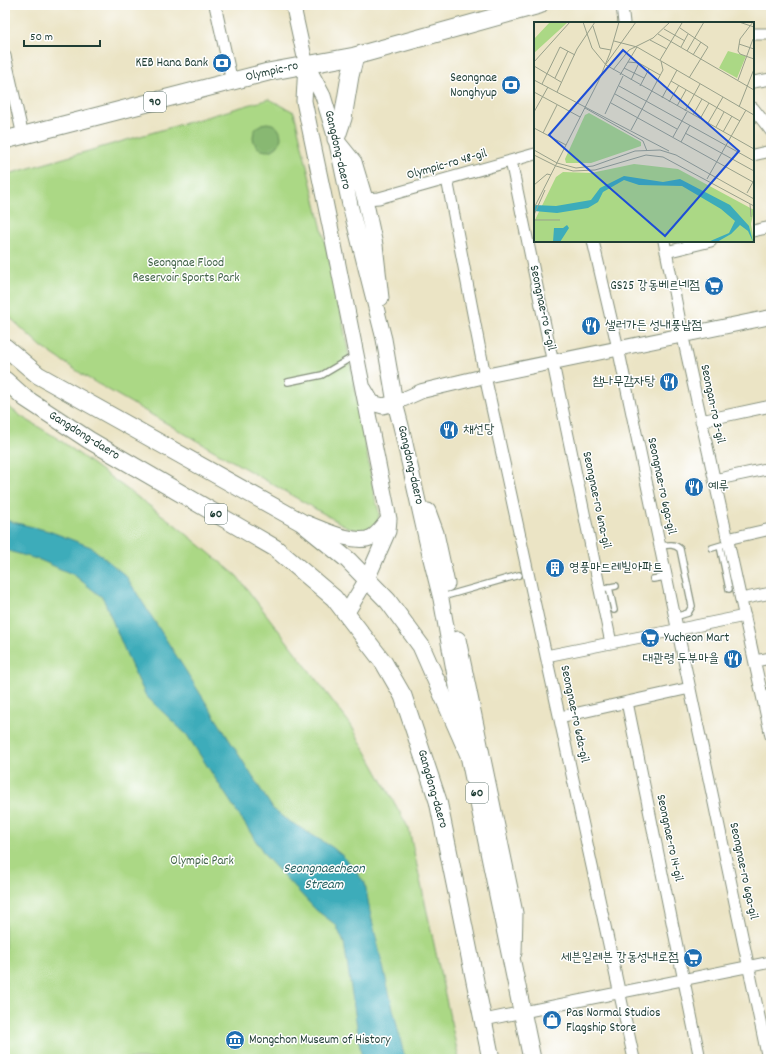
<svg xmlns="http://www.w3.org/2000/svg" width="776" height="1064" font-family="Dekko,'Poor Story',sans-serif">
<style>
.green{fill:#abd885;stroke:#658a5c}
.forest{fill:#88b872;stroke:#547a53}
.water{fill:#3dacba;stroke:#2e7477}
.lines{fill:none;stroke-linecap:round;stroke-linejoin:round}
.service-casing{stroke:#85907c;stroke-width:8}
.minor-casing{stroke:#85907c;stroke-width:13}
.tertiary-casing{stroke:#85907c;stroke-width:16}
.secondary-casing{stroke:#85907c;stroke-width:17}
.primary-casing{stroke:#85907c;stroke-width:19}
.service{stroke:#fff;stroke-width:5.5}
.minor{stroke:#fff;stroke-width:11}
.tertiary{stroke:#fff;stroke-width:14}
.secondary{stroke:#fff;stroke-width:15}
.primary{stroke:#fff;stroke-width:17}
.labels{text-anchor:middle;dominant-baseline:central;stroke-width:3;stroke-linejoin:round;paint-order:stroke}
.shield{fill:#fff;stroke:#627771;stroke-width:1}
.shield-label{font-size:12px;font-weight:bold;fill:#1f3d34}
.poi-label{font-size:13px;fill:#1f3d34;stroke:#fff;text-anchor:start}
.street-label{font-size:13px;fill:#1f3d34;stroke:#fff}
.park-label{font-size:13px;fill:#426448;stroke:#fff}
.water-label{font-size:14px;font-style:italic;fill:#2a6463;stroke:#fff}
.inset-road{fill:none;stroke:#99a18b;stroke-width:1}
.view{fill:#1d4ed8;fill-opacity:0.15;stroke:#1d4ed8;stroke-width:2}
.inset-edge{fill:none;stroke:#1f3d34;stroke-width:2}
</style>
<rect width="100%" height="100%" fill="#fff"/>
<filter id="ink" filterUnits="userSpaceOnUse"><feTurbulence type="fractalNoise" baseFrequency=".025" numOctaves="2"/><feDisplacementMap in="SourceGraphic" scale="8" xChannelSelector="R" yChannelSelector="G"/><feConvolveMatrix kernelMatrix="1 2 1 2 8 2 1 2 1" color-interpolation-filters="sRGB"/></filter>
<filter id="wash" filterUnits="userSpaceOnUse"><feTurbulence type="fractalNoise" baseFrequency=".012" numOctaves="4" result="noise"/><feDisplacementMap in="SourceGraphic" scale="16" xChannelSelector="R" yChannelSelector="G"/><feGaussianBlur stdDeviation="0.9" result="paint"/><feColorMatrix in="noise" values="0 0 0 0 0 0 0 0 0 0 0 0 0 0 0 0 0 1.4 0 .05"/><feComposite in="paint" operator="in"/></filter>
<g filter="url(#wash)">
<rect width="100%" height="100%" fill="#ebe4c5"/>
<path class="green" d="M 269,99 L 294,112 L 339,301 L 375,498 C 376,503 380,511 379,516 C 379,519 377,522 375,524 C 361,538 346,526 333,519 L 86,377 L 42,347 L 5,313 L 5,175 Z
M 5,404 L 22,417 L 57,438 L 173,523 L 237,576 L 351,725 L 409,829 L 459,1059 L 5,1059 Z"/>
<path class="forest" d="M253 137a14 14 0 1 1 28 0a14 14 0 1 1-28 0Z"/>
<path class="water" d="M 5,520 L 49,531 L 91,547 L 126,576 L 273,809 L 284,818 L 332,847 L 344,857 L 365,883 L 370,912 L 405,1059 L 362,1059 L 344,943 L 336,925 L 316,910 L 267,858 L 187,735 L 146,696 L 131,665 L 103,598 L 74,575 L 40,560 L 5,550 Z"/>
</g>
<g filter="url(#ink)">
<g class="lines">
<g class="service-casing">
<path id="service" d="M 288,382 L 322,375 L 354,356
M 660,546 C 667,545 674,543 680,549 L 692,606 L 688,613 L 675,617
M 720,546 L 729,589
M 712,548 L 722,545
M 653,579 L 666,577
M 609,587 L 614,610
M 606,588 L 616,586
M 449,595 L 519,575"/>
</g>
<g class="minor-casing">
<path id="minor" d="M 215,5 L 232,82
M 622,5 L 624,23
M 753,34 L 771,34
M 5,56 L 23,136
M 753,82 L 771,79
M 753,108 L 771,131
M 753,155 L 771,151
M 511,161 L 611,643
M 447,179 L 485,376 L 634,1059
M 365,199 L 379,198 L 535,154
M 753,231 L 771,227
M 593,241 L 620,357 L 768,1059
M 664,241 L 684,342 L 771,736
M 666,252 L 711,241
M 701,421 L 771,406
M 714,480 L 771,468
M 727,539 L 771,529
M 741,599 L 771,593
M 546,656 L 745,616
M 755,661 L 771,658
M 627,702 L 700,1059
M 560,717 L 690,688
M 484,1020 L 771,962"/>
</g>
<g class="tertiary-casing">
<path id="tertiary" d="M 293,5 L 306,64
M 395,403 L 422,391 L 485,376 L 771,317"/>
</g>
<g class="secondary-casing">
<path id="secondary" d="M 306,64 L 323,96 L 336,139 L 350,205 L 384,339 L 395,403 L 401,426 L 430,555 L 441,599 L 467,741
M 306,64 L 304,101 L 333,240 L 389,519 L 388,531 L 367,579 L 346,614
M 337,141 L 354,162 L 365,199 L 375,245 L 381,298
M 364,389 L 372,403 L 383,406 L 395,403
M 428,511 L 436,533 L 447,584
M 306,523 C 322,529 356,546 372,537 C 379,533 384,525 389,519
M 458,639 L 515,913 L 514,953"/>
</g>
<g class="primary-casing">
<path id="primary" d="M 336,139 L 343,118 L 350,76 L 355,56
M 5,140 L 268,72 L 355,56 L 539,5
M 5,347 L 38,375 L 301,522 L 348,560 L 388,601 L 421,646 L 469,755 L 532,1059
M 5,380 L 25,398 L 89,440 L 275,548 L 334,598 L 384,663 L 403,696 L 438,801 L 491,1059"/>
</g>
<use href="#service" class="service"/>
<use href="#minor" class="minor"/>
<use href="#tertiary" class="tertiary"/>
<use href="#secondary" class="secondary"/>
<use href="#primary" class="primary"/>
</g>
</g>
<defs>
<g id="bank-disc" transform="scale(1)"><circle r="9.5" fill="#1f6fb2" stroke="#fff"/><path d="M-6-4H6V4H-6ZM0-2.3a2.3 2.3 0 1 0 0 4.6a2.3 2.3 0 1 0 0-4.6Z" fill="#fff"/></g>
<g id="supermarket-disc" transform="scale(1)"><circle r="9.5" fill="#1f6fb2" stroke="#fff"/><path d="M-6-5.5h2.5l.6 2H6L4.5 2H-2.5L-4.4-4H-6ZM-1.5 3.2a1.3 1.3 0 1 0 .1 0ZM3 3.2a1.3 1.3 0 1 0 .1 0Z" fill="#fff"/></g>
<g id="restaurant-disc" transform="scale(1)"><circle r="9.5" fill="#1f6fb2" stroke="#fff"/><path d="M-5-6h1v4h1v-4h1v4h1v-4h1v5L-1.5 .5V6h-2V.5L-5-1ZM5-6V6H3V1.5H1.5Q1.5-4 5-6Z" fill="#fff"/></g>
<g id="building-disc" transform="scale(1)"><circle r="9.5" fill="#1f6fb2" stroke="#fff"/><path d="M-4-6H4V6H1V3H-1V6H-4ZM-2.5-4.3h1.7v1.8h-1.7ZM.8-4.3h1.7v1.8H.8ZM-2.5-1h1.7V.8h-1.7ZM.8-1h1.7V.8H.8Z" fill="#fff"/></g>
<g id="shop-disc" transform="scale(1)"><circle r="9.5" fill="#1f6fb2" stroke="#fff"/><path d="M-5-2.5h2.3a2.7 3.5 0 0 1 5.4 0H5L5.5 6h-11ZM-1.5-2.5h3a1.5 2.3 0 0 0-3 0Z" fill="#fff"/></g>
<g id="museum-disc" transform="scale(1)"><circle r="9.5" fill="#1f6fb2" stroke="#fff"/><path d="M0-6L6-3V-2H-6V-3ZM-5-1h2V3h-2ZM-1-1h2V3h-2ZM3-1h2V3H3ZM-6 4H6V6H-6Z" fill="#fff"/></g>
</defs>
<g fill-rule="evenodd">
<use href="#bank-disc" x="222" y="63"/>
<use href="#bank-disc" x="511" y="85"/>
<use href="#supermarket-disc" x="714" y="286"/>
<use href="#restaurant-disc" x="591" y="326"/>
<use href="#restaurant-disc" x="669" y="382"/>
<use href="#restaurant-disc" x="449" y="430"/>
<use href="#restaurant-disc" x="694" y="487"/>
<use href="#building-disc" x="555" y="568"/>
<use href="#supermarket-disc" x="650" y="638"/>
<use href="#restaurant-disc" x="733" y="659"/>
<use href="#supermarket-disc" x="693" y="958"/>
<use href="#shop-disc" x="552" y="1020"/>
<use href="#museum-disc" x="235" y="1040"/>
</g>
<g class="labels">
<g class="shield">
<rect x="144" y="92" width="22" height="20" rx="3"/>
<rect x="205" y="504" width="22" height="20" rx="3"/>
<rect x="466" y="783" width="22" height="20" rx="3"/>
</g>
<g class="shield-label">
<text x="155" y="102">90</text>
<text x="216" y="514">60</text>
<text x="477" y="793">60</text>
</g>
<g class="poi-label">
<text x="208" y="63" text-anchor="end">KEB Hana Bank</text>
<text x="497" y="78" text-anchor="end">Seongnae<tspan x="497" dy="15">Nonghyup</tspan></text>
<text x="700" y="286" text-anchor="end">GS25 강동베르네점</text>
<text x="605" y="326">샐러가든 성내풍납점</text>
<text x="655" y="382" text-anchor="end">참나무감자탕</text>
<text x="463" y="430">채선당</text>
<text x="708" y="487">예루</text>
<text x="569" y="568">영풍마드레빌아파트</text>
<text x="664" y="638">Yucheon Mart</text>
<text x="719" y="659" text-anchor="end">대관령 두부마을</text>
<text x="679" y="958" text-anchor="end">세븐일레븐 강동성내로점</text>
<text x="566" y="1013">Pas Normal Studios<tspan x="566" dy="15">Flagship Store</tspan></text>
<text x="249" y="1040">Mongchon Museum of History</text>
</g>
<g class="street-label">
<text transform="translate(272 72) rotate(-13)">Olympic-ro</text>
<text transform="translate(337 150) rotate(77)">Gangdong-daero</text>
<text transform="translate(447 165) rotate(-16)">Olympic-ro 48-gil</text>
<text transform="translate(542 308) rotate(78)">Seongnae-ro 6-gil</text>
<text transform="translate(712 404) rotate(78)">Seongan-ro 3-gil</text>
<text transform="translate(84 436) rotate(32)">Gangdong-daero</text>
<text transform="translate(410 465) rotate(77)">Gangdong-daero</text>
<text transform="translate(661 486) rotate(78)">Seongnae-ro 6ga-gil</text>
<text transform="translate(596 500) rotate(78)">Seongnae-ro 6na-gil</text>
<text transform="translate(574 714) rotate(78)">Seongnae-ro 6da-gil</text>
<text transform="translate(432 789) rotate(74)">Gangdong-daero</text>
<text transform="translate(669 838) rotate(78)">Seongnae-ro 14-gil</text>
<text transform="translate(743 871) rotate(78)">Seongnae-ro 6ga-gil</text>
</g>
<g class="park-label">
<text x="186" y="263">Seongnae Flood<tspan x="186" dy="15">Reservoir Sports Park</tspan></text>
<text x="202" y="861">Olympic Park</text>
</g>
<g class="water-label">
<text x="324" y="869">Seongnaecheon<tspan x="324" dy="16">Stream</tspan></text>
</g>
</g>
<g transform="translate(534 22)">
<rect width="220" height="220" fill="#ebe4c5"/>
<path d="M 16,0 L 34,0 L 0,31 L 0,17 ZM 194,29 L 212,34 L 203,56 L 185,46 ZM 55,91 L 107,120 L 107,124 L 57,141 L 32,141 L 31,137 L 51,93 ZM 100,142 L 144,147 L 220,188 L 217,202 L 220,220 L 0,220 L 0,200 L 22,155 L 29,150 L 57,151 Z" fill="#abd885"/>
<path d="M 90,154 L 129,160 L 146,157 L 196,183 L 215,204 L 219,220 L 214,209 L 206,203 L 197,212 L 183,220 L 174,220 L 195,211 L 201,199 L 187,187 L 148,164 L 105,163 L 90,158 L 69,170 L 64,180 L 54,186 L 23,191 L 0,189 L 0,183 L 22,184 L 57,178 L 66,166 ZM 33,203 L 35,206 L 26,220 L 19,220 L 20,206 L 29,206 Z" fill="#3dacba"/>
<path class="inset-road" d="M 49,0 L 58,26 L 72,43 L 220,127M 205,0 L 220,5M 219,0 L 206,17 L 204,29 L 206,32 L 220,37M 59,4 L 66,26 L 77,28M 146,6 L 174,25 L 155,56M 130,7 L 151,19M 124,12 L 220,68M 116,18 L 133,27M 80,19 L 103,25 L 220,93M 205,22 L 220,27M 147,25 L 154,12M 153,29 L 170,0M 159,33 L 167,20M 126,38 L 148,1 L 146,0M 0,40 L 36,0M 94,40 L 105,41 L 126,53M 72,42 L 102,0M 0,44 L 27,60M 90,46 L 110,56M 79,48 L 95,28 L 119,16 L 136,0M 86,53 L 103,25M 21,56 L 34,29M 0,58 L 51,85M 97,58 L 105,41M 204,58 L 219,17M 137,59 L 206,99M 8,62 L 26,25 L 41,33M 85,64 L 220,139M 106,64 L 115,47M 0,70 L 46,95M 23,70 L 43,27 L 61,0M 81,72 L 143,107M 128,76 L 143,48M 135,80 L 145,63M 77,81 L 219,160M 143,84 L 152,68M 51,85 L 135,129M 205,85 L 220,47M 51,86 L 109,119 L 113,129M 151,89 L 166,62M 0,90 L 14,65M 71,92 L 89,54M 159,93 L 168,77M 166,97 L 175,81M 174,101 L 189,75M 182,105 L 190,90M 0,106 L 32,123M 97,108 L 129,48 L 127,39M 189,110 L 198,94M 9,111 L 23,83M 151,111 L 220,149M 139,115 L 153,90M 147,120 L 156,103M 0,128 L 23,141 L 42,146 L 59,144 L 101,129 L 126,128 L 142,133 L 220,177M 0,133 L 22,144 L 39,149 L 61,148 L 112,133 L 129,135 L 220,184M 173,157 L 212,88M 0,163 L 13,152 L 17,153M 213,171 L 220,158M 216,182 L 217,195M 0,186 L 65,58 L 76,31 L 85,0M 0,193 L 11,168M 0,198 L 26,198"/>
<path class="view" d="M 89,28 L 205,129 L 131,214 L 15,113 Z"/>
<rect width="220" height="220" class="inset-edge"/>
</g>
<rect width="776" height="1064" fill="none" stroke="#fff" stroke-width="20"/>
<path d="M24 40v6h76v-6" fill="none" stroke="#1f3d34" stroke-width="2"/>
<text x="30" y="40" font-size="12" fill="#1f3d34" stroke="#ffffff" stroke-width="3" paint-order="stroke">50 m</text>
</svg>
